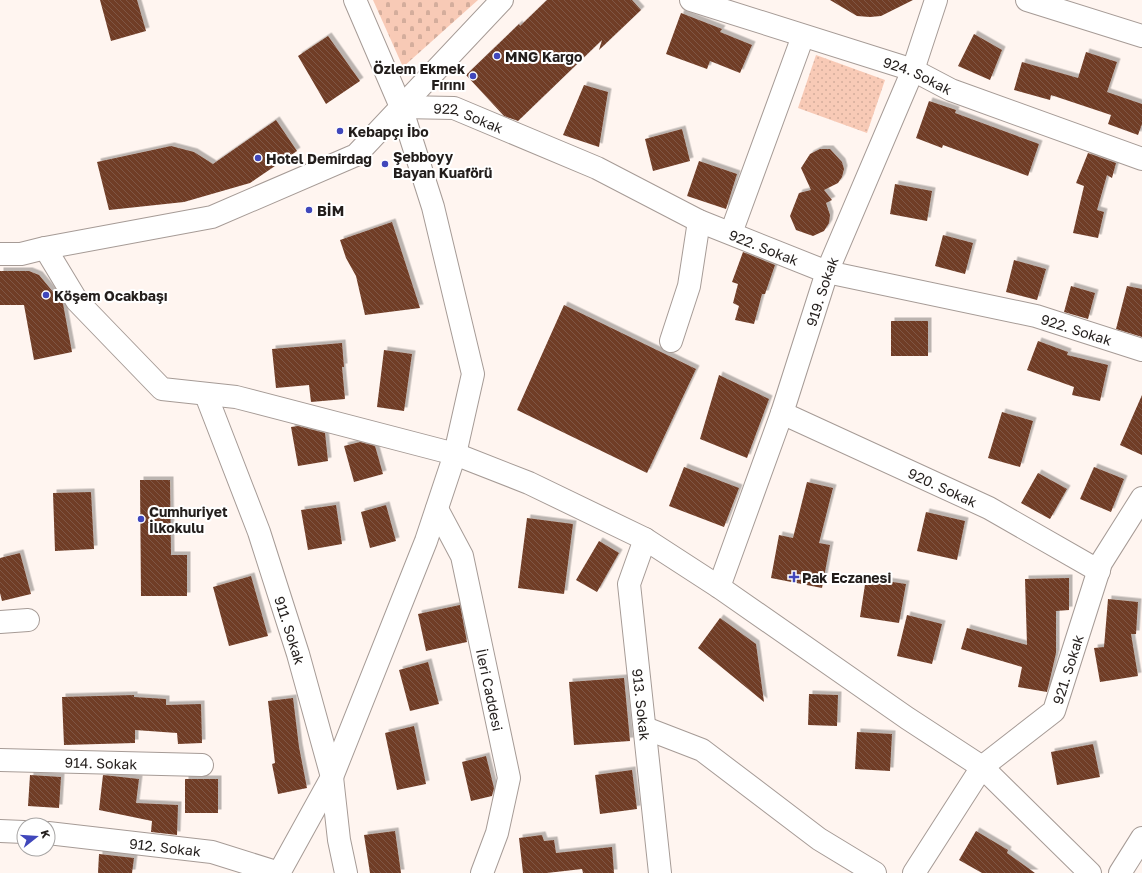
<svg xmlns="http://www.w3.org/2000/svg" width="1142" height="873" font-family="'Golos Text',sans-serif">
<style>
.grass{fill:url(#grass-dots)}
.cemetery{fill:url(#cemetery-stones)}
.building{fill:url(#building-back-hatch);filter:url(#shadow)}
.lines{fill:none;stroke-linecap:round;stroke-linejoin:round}
.minor-casing{stroke:#a69b96;stroke-width:24}
.major-casing{stroke:#a69b96;stroke-width:24}
.minor{stroke:#fff;stroke-width:22}
.major{stroke:#fff;stroke-width:22}
.poi-dot{fill:#4047bb;stroke:#fff;stroke-width:1.5}
.labels{text-anchor:middle;dominant-baseline:central;stroke-width:4;stroke-linejoin:round;paint-order:stroke}
.poi-label{font-size:14px;font-weight:bold;fill:#231e1c;stroke:#fff;text-anchor:start}
.street-label{font-size:14px;fill:#231e1c;stroke:#fff}
</style>
<defs>
<pattern id="grass-dots" width="8" height="8" patternUnits="userSpaceOnUse"><rect width="8" height="8" fill="#f8cab6"/><path d="M2 2h.1M6 6h.1" fill="none" stroke="#d4ad9c" stroke-width="1.8" stroke-linecap="round"/></pattern>
<pattern id="cemetery-stones" width="16" height="16" patternUnits="userSpaceOnUse"><rect width="16" height="16" fill="#f8cab6"/><path d="M2 7V4a2 2 0 0 1 4 0v3zM10 15v-3a2 2 0 0 1 4 0v3z" fill="#d4ad9c"/></pattern>
<pattern id="building-back-hatch" width="6" height="6" patternUnits="userSpaceOnUse"><rect width="6" height="6" fill="#6f3d27"/><path d="M-1 5l2 2M0 0l6 6M5-1l2 2" fill="none" stroke="#7f5645"/></pattern>
<filter id="shadow"><feDropShadow dx="3.5" dy="-3.5" stdDeviation="0" flood-color="#0004"/></filter>
</defs>
<rect width="100%" height="100%" fill="#fff5f0"/>
<path class="grass" d="M 816,55 L 885,80 L 867,133 L 798,108 Z"/>
<path class="cemetery" d="M 373,0 L 478,0 L 403,67 Z"/>
<path class="building" d="M 100,0 L 137,0 L 146,31 L 111,41 Z
M 547,0 L 632,0 L 641,10 L 599,50 L 602,40 L 518,121 L 504,116 L 466,75 L 519,24 L 520,26 Z
M 830,0 L 913,0 L 881,16 L 870,17 L 857,16 Z
M 681,13 L 722,29 L 720,32 L 752,45 L 740,73 L 710,61 L 707,69 L 666,54 Z
M 974,34 L 1002,50 L 990,80 L 958,66 Z
M 328,36 L 360,81 L 326,104 L 298,56 Z
M 1086,52 L 1117,62 L 1107,92 L 1142,104 L 1142,124 L 1138,135 L 1108,124 L 1111,115 L 1051,95 L 1050,100 L 1014,90 L 1022,62 L 1078,78 Z
M 584,85 L 608,92 L 599,147 L 563,135 Z
M 929,101 L 956,110 L 955,113 L 1039,144 L 1028,176 L 943,145 L 942,148 L 916,138 Z
M 276,120 L 297,151 L 250,183 L 184,202 L 109,210 L 97,162 L 171,146 L 194,152 L 213,164 Z
M 682,129 L 690,161 L 653,171 L 645,139 Z
M 820,149 L 830,149 L 842,162 L 844,169 L 842,177 L 838,183 L 824,190 L 832,200 L 826,203 L 830,215 L 829,223 L 824,231 L 813,236 L 796,230 L 790,216 L 799,193 L 811,190 L 801,168 L 810,154 Z
M 1088,153 L 1116,163 L 1112,178 L 1107,175 L 1097,210 L 1104,212 L 1098,238 L 1073,233 L 1084,186 L 1076,183 Z
M 699,161 L 737,174 L 726,209 L 687,196 Z
M 895,184 L 932,191 L 927,221 L 890,214 Z
M 392,222 L 420,308 L 365,315 L 356,276 L 346,258 L 340,240 Z
M 943,235 L 973,243 L 965,274 L 935,266 Z
M 743,252 L 775,265 L 765,294 L 762,294 L 754,324 L 735,320 L 739,306 L 733,303 L 738,284 L 732,282 Z
M 1014,260 L 1046,269 L 1037,300 L 1006,292 Z
M 0,271 L 29,271 L 39,275 L 63,304 L 72,352 L 34,360 L 24,305 L 0,305 Z
M 1071,286 L 1095,293 L 1088,319 L 1064,312 Z
M 1127,286 L 1142,289 L 1142,337 L 1116,329 Z
M 564,305 L 696,369 L 647,473 L 517,410 Z
M 891,321 L 928,321 L 928,356 L 891,356 Z
M 1038,341 L 1068,352 L 1067,355 L 1108,365 L 1100,401 L 1072,395 L 1074,387 L 1027,370 Z
M 342,343 L 344,367 L 342,367 L 345,399 L 311,402 L 309,385 L 276,388 L 272,349 Z
M 384,350 L 412,354 L 404,411 L 377,407 Z
M 719,375 L 769,399 L 747,458 L 700,439 Z
M 1142,395 L 1142,455 L 1120,445 Z
M 1002,412 L 1033,421 L 1020,467 L 988,458 Z
M 298,426 L 325,433 L 328,461 L 298,466 L 291,427 Z
M 360,442 L 375,446 L 383,474 L 354,482 L 344,446 Z
M 684,467 L 739,488 L 724,527 L 669,506 Z
M 1094,467 L 1124,479 L 1111,512 L 1080,499 Z
M 1038,473 L 1067,489 L 1050,519 L 1021,503 Z
M 140,480 L 170,480 L 171,555 L 187,555 L 187,596 L 141,596 Z
M 807,482 L 833,488 L 819,543 L 830,545 L 822,588 L 771,578 L 779,535 L 793,538 Z
M 91,492 L 94,549 L 55,551 L 53,493 Z
M 336,505 L 342,544 L 308,550 L 301,510 Z
M 386,505 L 396,541 L 370,548 L 361,512 Z
M 926,512 L 965,521 L 957,560 L 917,551 Z
M 527,518 L 573,524 L 564,594 L 518,588 Z
M 599,541 L 619,553 L 597,592 L 576,580 Z
M 20,553 L 31,594 L 2,601 L 0,593 L 0,558 Z
M 251,576 L 268,636 L 229,646 L 213,587 Z
M 866,578 L 906,584 L 899,623 L 860,617 Z
M 1069,578 L 1069,610 L 1056,611 L 1056,653 L 1047,692 L 1018,687 L 1022,667 L 961,649 L 967,628 L 1027,645 L 1025,579 Z
M 1108,599 L 1138,602 L 1136,634 L 1131,634 L 1138,676 L 1100,682 L 1094,648 L 1104,647 Z
M 460,605 L 467,642 L 426,651 L 418,614 Z
M 907,615 L 942,624 L 932,664 L 897,656 Z
M 720,618 L 756,644 L 764,702 L 698,648 Z
M 428,662 L 439,704 L 410,711 L 399,670 Z
M 624,678 L 630,741 L 574,745 L 569,682 Z
M 809,694 L 838,695 L 837,726 L 808,725 Z
M 134,695 L 134,697 L 166,699 L 166,705 L 201,704 L 202,743 L 178,744 L 177,733 L 135,730 L 135,743 L 64,745 L 62,697 Z
M 293,698 L 299,747 L 307,788 L 278,794 L 272,764 L 275,763 L 268,701 Z
M 414,726 L 426,784 L 397,790 L 385,733 Z
M 857,732 L 892,734 L 890,771 L 855,769 Z
M 1093,744 L 1100,777 L 1057,785 L 1051,752 Z
M 486,756 L 494,788 L 492,796 L 471,801 L 462,762 Z
M 632,770 L 637,809 L 600,814 L 595,775 Z
M 30,775 L 61,777 L 59,808 L 28,806 Z
M 103,775 L 139,779 L 136,803 L 178,805 L 177,835 L 151,832 L 152,821 L 99,810 Z
M 185,779 L 218,779 L 218,813 L 185,813 Z
M 395,831 L 401,873 L 370,873 L 364,835 Z
M 976,831 L 1008,850 L 1007,853 L 1035,873 L 982,873 L 959,860 Z
M 542,835 L 544,841 L 554,840 L 556,853 L 612,847 L 614,873 L 583,873 L 582,869 L 547,873 L 523,873 L 519,838 Z
M 99,854 L 134,858 L 132,873 L 98,873 Z"/>
<g class="lines">
<g class="minor-casing">
<g id="minor">
<path id="s1" d="M 691,0 L 913,70 L 951,90 L 1142,159"/>
<path d="M 1027,0 L 1142,36"/>
<path id="s2" d="M 401,107 L 454,108 L 597,168 L 699,221 L 827,272 L 1036,316 L 1142,350"/>
<path d="M 731,233 L 803,36"/>
<path d="M 45,248 L 77,301 L 162,389 L 236,397 L 455,454 L 529,483 L 645,539 L 719,587 L 907,718 L 982,767 L 1090,873"/>
<path d="M 671,341 L 689,286 L 699,221"/>
<path id="s3" d="M 206,395 L 259,532 L 298,654 L 332,777 L 339,840 L 346,873"/>
<path id="s4" d="M 782,413 L 989,508 L 1099,571"/>
<path id="s5" d="M 437,509 L 462,556 L 509,778 L 497,833 L 482,873"/>
<path id="s6" d="M 645,539 L 629,584 L 660,873"/>
<path id="s7" d="M 719,587 L 782,413 L 827,272 L 913,70 L 936,0"/>
<path d="M 0,622 L 28,620"/>
<path d="M 645,728 L 702,750 L 819,839 L 875,873"/>
<path id="s8" d="M 0,760 L 202,765"/>
<path d="M 0,831 L 24,832"/>
<path id="s9" d="M 48,833 L 212,852 L 279,873"/>
<path d="M 279,873 L 332,777 L 426,541 L 455,454 L 473,374 L 433,207 L 401,107 L 355,0"/>
<path id="s10" d="M 914,873 L 982,767 L 1054,711 L 1101,563 L 1142,498"/>
</g>
</g>
<g class="major-casing">
<path id="major" d="M 0,254 L 21,254 L 45,248 L 212,217 L 356,155 L 502,0
M 1120,873 L 1142,838"/>
</g>
<use href="#minor" class="minor"/>
<use href="#major" class="major"/>
</g>
<g class="poi-dot">
<circle cx="497" cy="56" r="4"/>
<circle cx="473" cy="76" r="4"/>
<circle cx="340" cy="131" r="4"/>
<circle cx="258" cy="158" r="4"/>
<circle cx="385" cy="164" r="4"/>
<circle cx="309" cy="210" r="4"/>
<circle cx="46" cy="295" r="4"/>
<circle cx="141" cy="519" r="4"/>
<path d="M792 571h4v4h4v4h-4v4h-4v-4h-4v-4h4z"/>
</g>
<g class="labels">
<g class="poi-label">
<text x="505" y="56">MNG Kargo</text>
<text x="465" y="68" text-anchor="end">Özlem Ekmek<tspan x="465" dy="16">Fırını</tspan></text>
<text x="348" y="131">Kebapçı İbo</text>
<text x="393" y="156">Şebboyy<tspan x="393" dy="16">Bayan Kuaförü</tspan></text>
<text x="266" y="158">Hotel Demirdağ</text>
<text x="317" y="210">BİM</text>
<text x="54" y="295">Köşem Ocakbaşı</text>
<text x="149" y="511">Cumhuriyet<tspan x="149" dy="16">İlkokulu</tspan></text>
<text x="802" y="577">Pak Eczanesi</text>
</g>
<g class="street-label">
<text stroke="none"><textPath href="#s1" startOffset="239">924. Sokak</textPath></text>
<text stroke="none"><textPath href="#s2" startOffset="69">922. Sokak</textPath></text>
<text stroke="none"><textPath href="#s2" startOffset="393">922. Sokak</textPath></text>
<text stroke="none"><textPath href="#s7" startOffset="313">919. Sokak</textPath></text>
<text stroke="none"><textPath href="#s2" startOffset="717">922. Sokak</textPath></text>
<text stroke="none"><textPath href="#s4" startOffset="177">920. Sokak</textPath></text>
<text stroke="none"><textPath href="#s3" startOffset="250">911. Sokak</textPath></text>
<text stroke="none"><textPath href="#s10" startOffset="261">921. Sokak</textPath></text>
<text stroke="none"><textPath href="#s5" startOffset="190">İleri Caddesi</textPath></text>
<text stroke="none"><textPath href="#s6" startOffset="169">913. Sokak</textPath></text>
<text stroke="none"><textPath href="#s8" startOffset="101">914. Sokak</textPath></text>
<text stroke="none"><textPath href="#s9" startOffset="118">912. Sokak</textPath></text>
</g>
</g>
<g transform="translate(36 837) rotate(73)"><circle r="19" fill="#ffffff" stroke="#a7a5a4"/>
<path d="M0-3L7 15L0 10L-7 15Z" fill="#4047bb"/>
<text y="-6" font-size="11" font-weight="bold" text-anchor="middle" fill="#231e1c">K</text>
</g>
</svg>
